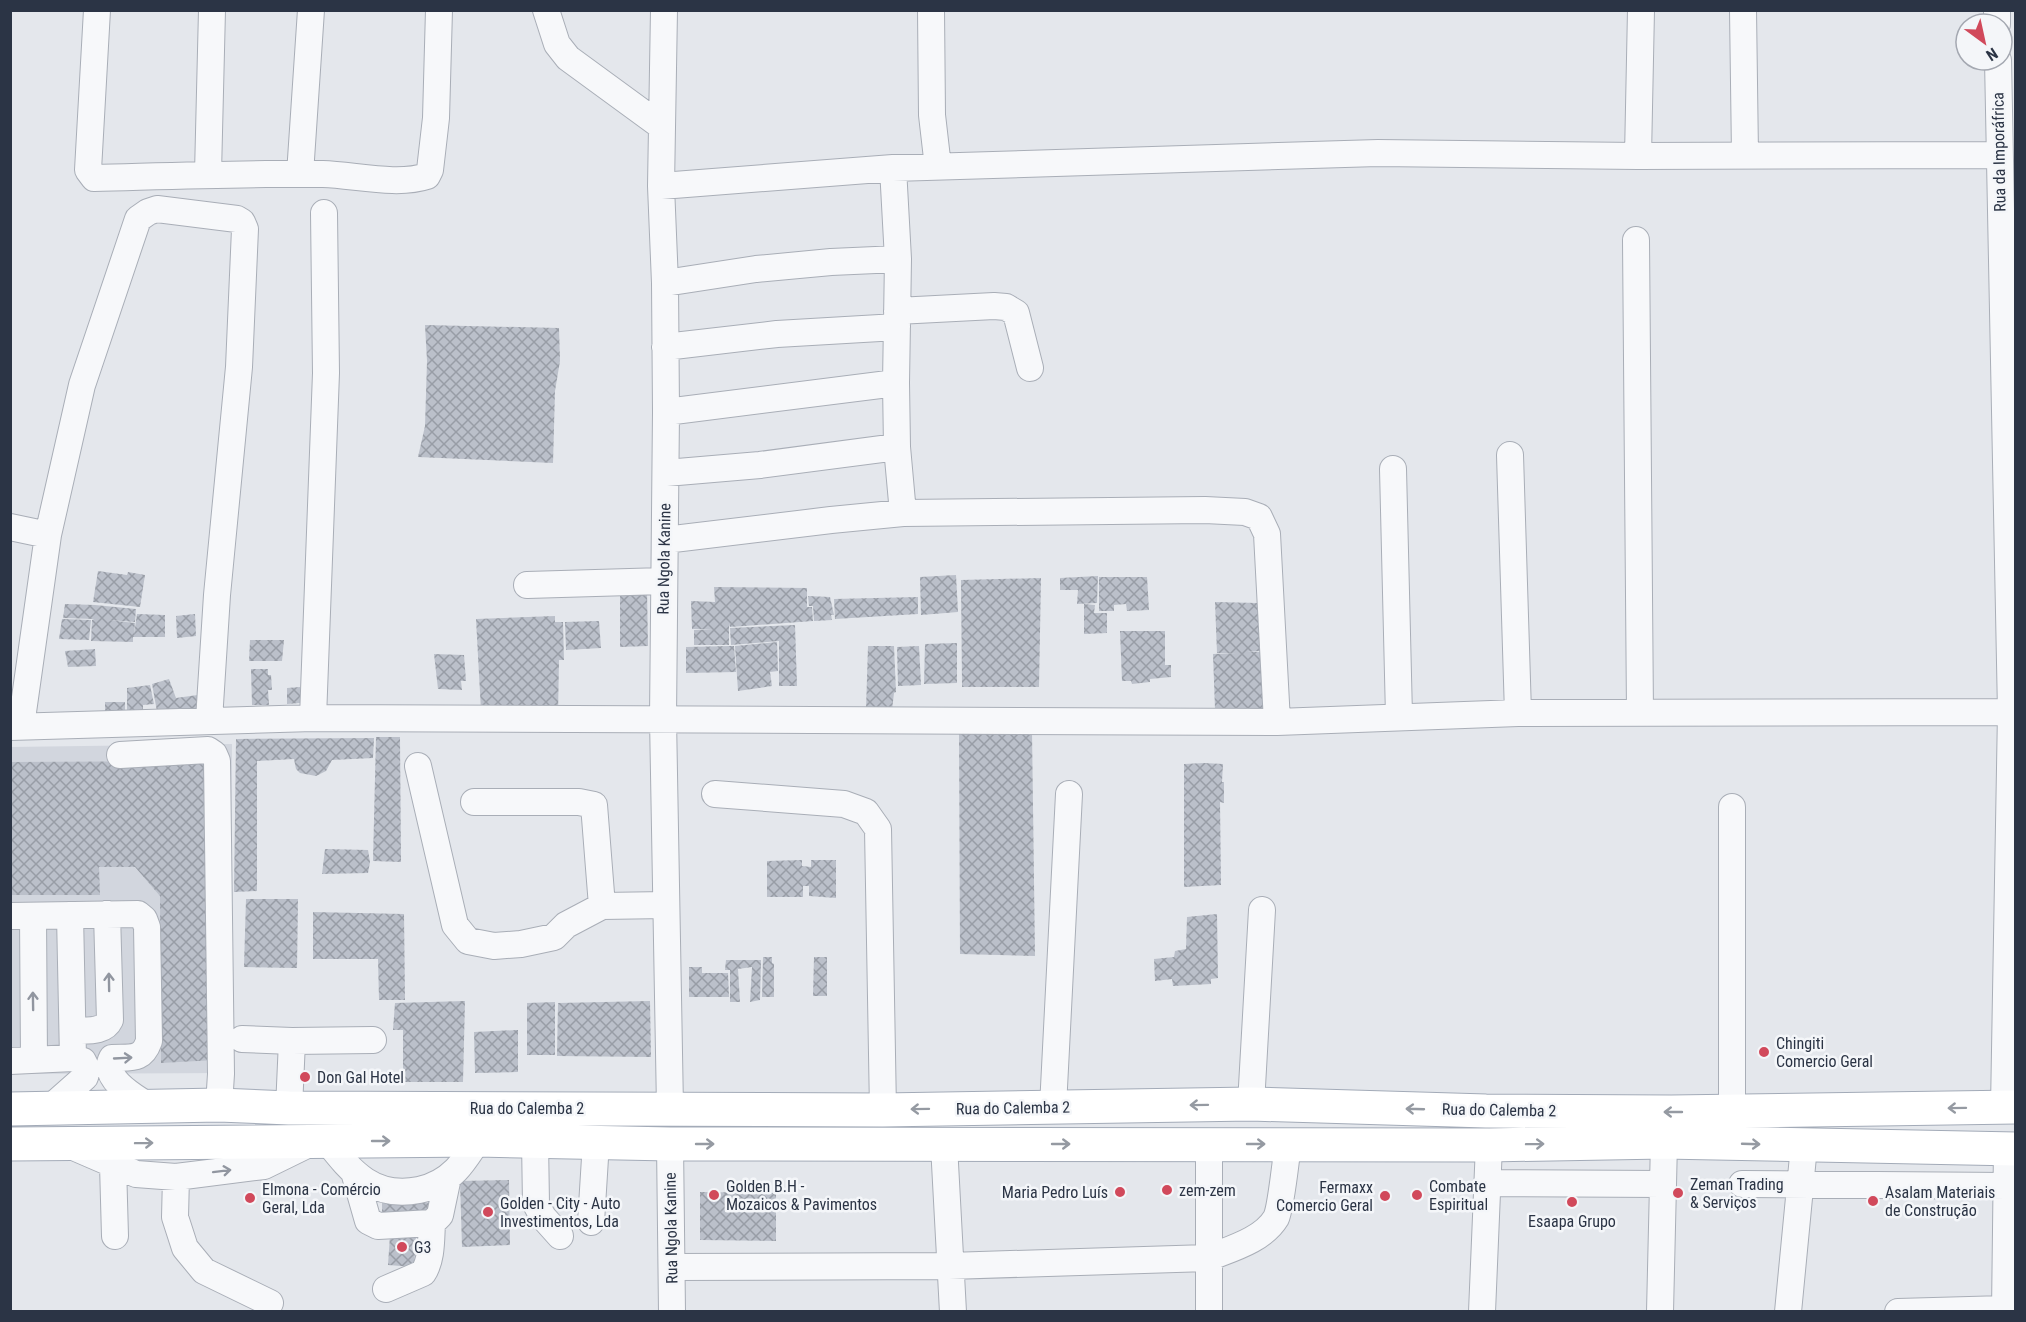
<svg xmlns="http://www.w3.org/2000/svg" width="2026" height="1322" font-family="'Roboto Condensed',sans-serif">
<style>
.built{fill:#d2d6de}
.building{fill:url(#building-cross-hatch)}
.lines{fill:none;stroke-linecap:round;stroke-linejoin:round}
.minor-casing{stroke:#a9aeb7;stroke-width:28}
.major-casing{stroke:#a3abb8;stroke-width:35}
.minor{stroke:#f7f8fa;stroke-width:26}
.major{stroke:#fff;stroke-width:33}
.oneway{stroke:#9196a0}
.oneway2{stroke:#959aa2}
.poi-dot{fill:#d1495b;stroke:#f4f6f9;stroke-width:2}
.labels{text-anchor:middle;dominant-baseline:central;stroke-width:5;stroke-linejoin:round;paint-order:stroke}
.street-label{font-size:16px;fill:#2b3445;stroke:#f4f6f9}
.poi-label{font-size:16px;fill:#2b3445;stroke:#f4f6f9;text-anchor:start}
</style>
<defs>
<pattern id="building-cross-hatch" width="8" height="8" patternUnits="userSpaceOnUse" patternTransform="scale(1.5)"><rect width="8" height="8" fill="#bbc0ca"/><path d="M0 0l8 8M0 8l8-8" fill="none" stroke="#989da6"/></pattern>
</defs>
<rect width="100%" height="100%" fill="#e4e7ec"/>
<path class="built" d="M 232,744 L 230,1073 L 11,1074 L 10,747 Z"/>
<path class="building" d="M 425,325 L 559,328 L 560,361 L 555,391 L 553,463 L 418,457 L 425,426 L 427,361 Z
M 98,571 L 127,575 L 128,572 L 145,575 L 140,607 L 93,602 Z
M 956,575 L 958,612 L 921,615 L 920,577 Z
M 1098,576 L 1097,603 L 1077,604 L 1078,590 L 1060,590 L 1060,578 Z
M 1099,577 L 1147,577 L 1149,610 L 1127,611 L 1126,604 L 1114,605 L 1114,611 L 1099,611 Z
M 1041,578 L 1039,687 L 962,687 L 961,580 Z
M 714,587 L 807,588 L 807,607 L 812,607 L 813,621 L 730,627 L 729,624 L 729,645 L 694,645 L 694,630 L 713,629 L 692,629 L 691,601 L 715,602 Z
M 647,590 L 648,646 L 620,647 L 620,591 Z
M 808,596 L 830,597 L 834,615 L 831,615 L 832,620 L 814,621 L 813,606 L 809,606 Z
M 918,597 L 918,614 L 835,619 L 834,599 Z
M 1215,602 L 1258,603 L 1260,651 L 1247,652 L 1267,652 L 1269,708 L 1215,709 L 1213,654 L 1236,653 L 1217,653 Z
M 65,604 L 95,605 L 136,609 L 135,622 L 108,620 L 135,623 L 134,635 L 137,614 L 165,615 L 165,637 L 133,637 L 133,642 L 91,641 L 92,620 L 94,619 L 63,618 Z
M 1084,604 L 1095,605 L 1094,613 L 1107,613 L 1107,633 L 1084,634 Z
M 195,614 L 196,636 L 177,638 L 176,616 Z
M 555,616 L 555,622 L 563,622 L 564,660 L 559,660 L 558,714 L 481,711 L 476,619 Z
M 62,619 L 91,620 L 89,640 L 59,639 Z
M 599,621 L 601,648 L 566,650 L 565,622 Z
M 795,625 L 797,686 L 779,686 L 779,641 L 731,645 L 730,628 Z
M 1120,631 L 1165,631 L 1165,665 L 1171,665 L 1171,677 L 1150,679 L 1150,682 L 1132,684 L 1131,681 L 1122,681 Z
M 250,640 L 284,640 L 282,661 L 249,661 Z
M 777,642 L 778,671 L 770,672 L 772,686 L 738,691 L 735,646 Z
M 957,643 L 957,683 L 924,684 L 925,644 Z
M 730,646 L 734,646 L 736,672 L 686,673 L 686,647 Z
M 868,646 L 894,646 L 896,692 L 894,693 L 892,710 L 866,710 Z
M 919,646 L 921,685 L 898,686 L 897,647 Z
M 95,649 L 96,666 L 68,667 L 65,651 Z
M 434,654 L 464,655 L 466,681 L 461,681 L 462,690 L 438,689 Z
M 251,669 L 268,669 L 268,675 L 271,675 L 272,690 L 268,690 L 269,705 L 252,705 Z
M 169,679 L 176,698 L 205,694 L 204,708 L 158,717 L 152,684 Z
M 150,685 L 154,704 L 143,705 L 143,712 L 127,711 L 127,688 Z
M 300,687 L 300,703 L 287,704 L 287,688 Z
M 105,702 L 125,702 L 125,716 L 105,716 Z
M 1032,731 L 1035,956 L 960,954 L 959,732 Z
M 376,737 L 400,737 L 401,862 L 373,861 Z
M 374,738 L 373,758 L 332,760 L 326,771 L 316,776 L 300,773 L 296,769 L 294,759 L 257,761 L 257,891 L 234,892 L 236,739 Z
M 211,761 L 216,1060 L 161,1063 L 160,896 L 135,867 L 99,867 L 100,895 L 10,895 L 10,762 Z
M 1204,763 L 1223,764 L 1222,782 L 1224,782 L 1224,803 L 1220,802 L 1221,885 L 1184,887 L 1184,764 Z
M 325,849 L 368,850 L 370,862 L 368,873 L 322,874 Z
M 802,860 L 802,866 L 811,867 L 811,860 L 836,860 L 836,898 L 809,896 L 809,886 L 803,886 L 803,897 L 767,897 L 767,861 Z
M 246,899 L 298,899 L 297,968 L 244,967 Z
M 313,912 L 404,914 L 405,1000 L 379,1000 L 378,959 L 313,959 Z
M 1217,914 L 1218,978 L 1211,979 L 1211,984 L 1173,986 L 1172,979 L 1155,981 L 1154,959 L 1174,957 L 1175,951 L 1186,949 L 1187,917 Z
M 763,957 L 772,957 L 772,963 L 774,964 L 774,997 L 762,997 Z
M 814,957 L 827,957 L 827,996 L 813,996 Z
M 726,960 L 761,960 L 760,1000 L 750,1002 L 752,967 L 738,969 L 740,1002 L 730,1002 L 730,970 L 725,970 Z
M 689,967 L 702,967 L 702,973 L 728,973 L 729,997 L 689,997 Z
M 465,1001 L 463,1082 L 403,1082 L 403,1030 L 393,1030 L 395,1003 Z
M 650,1001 L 651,1057 L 557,1056 L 558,1003 Z
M 555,1002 L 555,1055 L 527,1055 L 527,1003 Z
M 518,1030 L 518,1072 L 475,1073 L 474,1032 Z
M 509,1180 L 510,1245 L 462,1247 L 460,1181 Z
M 700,1192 L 776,1193 L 776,1241 L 700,1240 Z
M 382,1201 L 433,1203 L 433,1217 L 382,1215 Z
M 390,1235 L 416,1236 L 414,1267 L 388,1265 Z"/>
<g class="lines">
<g class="minor-casing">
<path id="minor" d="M 97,10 L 88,170 L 94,178 C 170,176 246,173 323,174 C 355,175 397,186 427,176 L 430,170 L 436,118 L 439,10
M 546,10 L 557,44 L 568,58 L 661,126
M 664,10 L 661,186 L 665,283 L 666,412 L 663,718 L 670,1108
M 931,10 L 932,115 L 938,167
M 1743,10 L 1745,155
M 1997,10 L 1997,24
M 1998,60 L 2011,712 L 2004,1107
M 1638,156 L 1641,10
M 893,168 L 898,259 L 896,383 L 897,447 L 903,513
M 208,173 L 212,10
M 300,174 L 311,10
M 661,186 L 893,168 L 1378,153 L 1638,156 L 1999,155
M 1636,240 L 1640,713
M 665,283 L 756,269 L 831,262 L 898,259
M 897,311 L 994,306 L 1006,307 L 1016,313 L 1030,368
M 665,347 L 777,334 L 897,327
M 666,412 L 896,383
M 1510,455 L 1518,713
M 1393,469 L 1399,716
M 666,473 L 760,465 L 897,447
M 10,527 L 48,535
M 665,540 L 831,520 L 903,513 L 1205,510 L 1245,512 L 1259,517 L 1267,534 L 1277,722
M 527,585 L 664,581
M 313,718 L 326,373 L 324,213
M 21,726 L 48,535 L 82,385 L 138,219 L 148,212 L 157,209 L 237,219 L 242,222 L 245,229 L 239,367 L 217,595 L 209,720
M 10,727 L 313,718 L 1277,722 L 1518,713 L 2016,712
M 120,755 L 208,750 L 214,754 L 217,761 L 221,1074 L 219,1105
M 418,766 L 455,925 L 468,941 L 494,946 L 521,944 L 554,937 L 566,925 L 602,906 L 666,905
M 715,794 L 844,804 L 866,812 L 878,829 L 883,1110
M 474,802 L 579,802 L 594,805 L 602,906
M 70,915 L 73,1058
M 10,916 L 138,914 L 144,919 L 147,927 L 149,1041 C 142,1061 131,1057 112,1058 C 101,1079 137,1099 152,1108
M 33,916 L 34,1060
M 73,1031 C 86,1030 104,1033 110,1020 L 107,914
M 242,1039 L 292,1041 L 373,1040
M 10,1061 L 73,1058 L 83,1061 L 87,1069 L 85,1077 L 50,1108
M 1251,1104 L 1262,910
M 1053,1107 L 1069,794
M 289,1108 L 292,1041
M 1732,1111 L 1732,807
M 327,1141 C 352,1173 374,1199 419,1190 C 434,1187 445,1181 456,1170 C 464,1162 471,1150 478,1140
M 535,1141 L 536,1204 L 543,1217 L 560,1236
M 670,1144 L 672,1312
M 944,1145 L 953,1312
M 71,1146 L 136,1174 L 176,1177 L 264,1166 L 311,1143
M 113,1165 L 115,1236
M 354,1172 L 368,1221 L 378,1226 L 432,1223 L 440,1215 L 448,1177
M 176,1177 L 175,1217 L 185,1248 L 204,1271 L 270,1303
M 1488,1183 L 1663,1184
M 1742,1184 L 2007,1186
M 591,1222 L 596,1142
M 672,1267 L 949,1266 L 1208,1258 C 1230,1249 1263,1240 1276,1218 C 1281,1208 1286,1158 1288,1144
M 386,1289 L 423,1273 C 432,1260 431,1239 432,1223
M 1209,1312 L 1209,1144
M 1482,1312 L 1489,1145
M 1660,1312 L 1664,1142
M 1788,1312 L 1804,1146
M 1898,1312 L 2005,1309
M 2005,1312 L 2007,1148"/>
</g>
<g class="major-casing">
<path id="major" d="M 10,1109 L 219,1105 L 289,1108 L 883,1110 L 1251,1104 L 1486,1111 L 1671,1112 L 2016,1107
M 10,1144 L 478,1140 L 670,1144 L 1489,1145 L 1664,1142 L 2016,1149"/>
</g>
<use href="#minor" class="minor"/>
<use href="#major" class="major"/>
</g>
<defs><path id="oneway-shaft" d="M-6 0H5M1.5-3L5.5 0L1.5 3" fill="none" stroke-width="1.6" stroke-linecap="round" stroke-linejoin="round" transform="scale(1.5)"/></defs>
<g class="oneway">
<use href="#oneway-shaft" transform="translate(109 982) rotate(-91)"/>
<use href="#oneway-shaft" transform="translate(33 1001) rotate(-91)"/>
<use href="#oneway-shaft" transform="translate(123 1058) rotate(-3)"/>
<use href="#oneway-shaft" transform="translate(222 1171) rotate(-7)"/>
</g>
<g class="oneway2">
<use href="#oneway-shaft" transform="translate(1199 1105) rotate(179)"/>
<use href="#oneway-shaft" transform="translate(1957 1108) rotate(179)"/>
<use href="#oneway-shaft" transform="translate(920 1109) rotate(179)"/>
<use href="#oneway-shaft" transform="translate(1415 1109) rotate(-178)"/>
<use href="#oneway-shaft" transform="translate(1673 1112) rotate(180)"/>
<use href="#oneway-shaft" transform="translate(381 1141)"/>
<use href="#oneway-shaft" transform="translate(144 1143) rotate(-1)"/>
<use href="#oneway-shaft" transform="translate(705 1144)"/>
<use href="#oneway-shaft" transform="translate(1061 1144)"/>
<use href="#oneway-shaft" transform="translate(1256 1144)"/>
<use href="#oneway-shaft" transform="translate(1535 1144) rotate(-1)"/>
<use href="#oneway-shaft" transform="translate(1751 1144) rotate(2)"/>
</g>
<g class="poi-dot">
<circle cx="1764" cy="1052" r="6"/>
<circle cx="305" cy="1077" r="6"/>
<circle cx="1167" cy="1190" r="6"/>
<circle cx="1120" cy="1192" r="6"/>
<circle cx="1678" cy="1193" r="6"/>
<circle cx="714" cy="1195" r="6"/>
<circle cx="1417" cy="1195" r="6"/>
<circle cx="1385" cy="1196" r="6"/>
<circle cx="250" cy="1198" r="6"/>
<circle cx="1873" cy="1201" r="6"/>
<circle cx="1572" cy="1202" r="6"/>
<circle cx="488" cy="1212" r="6"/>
<circle cx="402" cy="1247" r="6"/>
</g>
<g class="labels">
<g class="street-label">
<text transform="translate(1999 152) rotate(-91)">Rua da Imporáfrica</text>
<text transform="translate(664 559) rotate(-89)">Rua Ngola Kanine</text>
<text x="527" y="1108">Rua do Calemba 2</text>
<text transform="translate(1013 1108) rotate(-1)">Rua do Calemba 2</text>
<text transform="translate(1499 1110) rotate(1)">Rua do Calemba 2</text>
<text transform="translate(671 1228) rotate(-91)">Rua Ngola Kanine</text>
</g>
<g class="poi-label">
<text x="1776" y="1043">Chingiti<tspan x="1776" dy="18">Comercio Geral</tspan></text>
<text x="317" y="1077">Don Gal Hotel</text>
<text x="1690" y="1184">Zeman Trading<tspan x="1690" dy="18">&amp; Serviços</tspan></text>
<text x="726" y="1186">Golden B.H -<tspan x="726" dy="18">Mozaicos &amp; Pavimentos</tspan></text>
<text x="1429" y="1186">Combate<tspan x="1429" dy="18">Espiritual</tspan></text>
<text x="1373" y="1187" text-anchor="end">Fermaxx<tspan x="1373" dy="18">Comercio Geral</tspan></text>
<text x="262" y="1189">Elmona - Comércio<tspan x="262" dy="18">Geral, Lda</tspan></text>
<text x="1179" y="1190">zem-zem</text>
<text x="1108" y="1192" text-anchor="end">Maria Pedro Luís</text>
<text x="1885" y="1192">Asalam Materiais<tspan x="1885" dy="18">de Construção</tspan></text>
<text x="500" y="1203">Golden - City - Auto<tspan x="500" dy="18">Investimentos, Lda</tspan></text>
<text x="1572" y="1221" text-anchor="middle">Esaapa Grupo</text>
<text x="414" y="1247">G3</text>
</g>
</g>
<rect width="2026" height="1322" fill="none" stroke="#2b3445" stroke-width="24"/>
<g transform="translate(1984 42) rotate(147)"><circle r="28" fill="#f4f6f9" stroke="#a4a8b1" stroke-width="1.5"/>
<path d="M0-4.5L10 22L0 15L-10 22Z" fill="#d1495b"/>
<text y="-9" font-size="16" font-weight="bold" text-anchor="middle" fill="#2b3445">N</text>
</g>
</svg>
